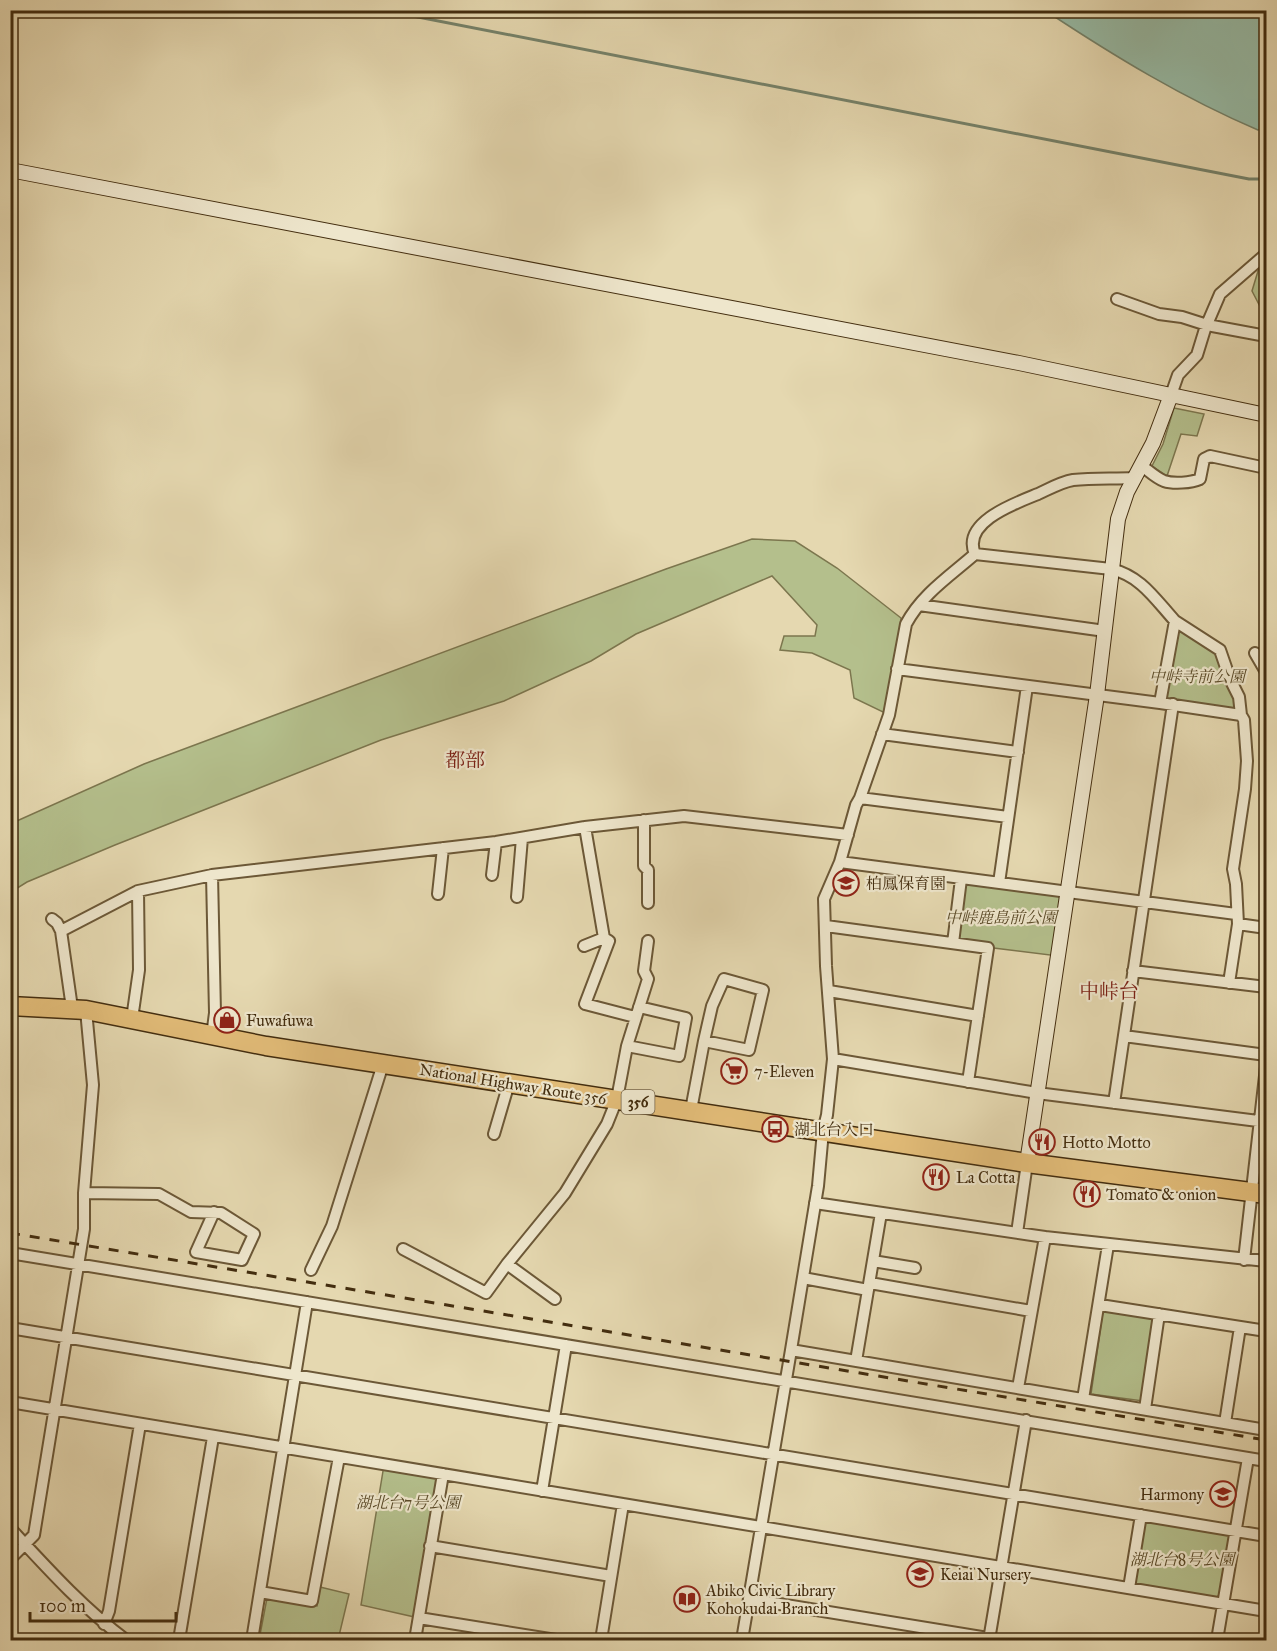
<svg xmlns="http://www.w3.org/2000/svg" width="1277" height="1651" font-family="'IM FELL Great Primer','Noto Serif JP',serif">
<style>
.green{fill:#b4bf8c;stroke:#7c764e;stroke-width:1.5}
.water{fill:#97bba6;stroke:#75826a;stroke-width:1.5}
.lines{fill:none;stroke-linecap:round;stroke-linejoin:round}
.stream{stroke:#75826a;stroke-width:3}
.street-casing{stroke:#6c5837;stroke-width:14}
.secondary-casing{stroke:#432d0f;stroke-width:16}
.highway-casing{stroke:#432d0f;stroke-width:21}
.street{stroke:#eee6cc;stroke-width:10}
.secondary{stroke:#eee6cc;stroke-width:14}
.highway{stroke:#e2bc78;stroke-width:18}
.rail{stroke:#432d0f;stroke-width:3;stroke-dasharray:10 10;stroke-linecap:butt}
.labels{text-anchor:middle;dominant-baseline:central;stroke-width:4.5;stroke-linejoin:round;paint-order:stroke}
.shield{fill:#eee6cc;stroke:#766448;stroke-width:1.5}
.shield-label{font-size:15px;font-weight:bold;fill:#432d0f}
.park-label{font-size:16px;font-style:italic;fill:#5a4a28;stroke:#eee6cc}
.poi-label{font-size:16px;fill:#432d0f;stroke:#eee6cc;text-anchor:start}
.street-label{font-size:16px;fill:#432d0f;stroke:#eee6cc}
.quarter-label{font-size:20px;fill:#7a1f14;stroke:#eee6cc}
</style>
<rect width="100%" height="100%" fill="#e5d8b0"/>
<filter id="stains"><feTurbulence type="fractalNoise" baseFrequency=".00333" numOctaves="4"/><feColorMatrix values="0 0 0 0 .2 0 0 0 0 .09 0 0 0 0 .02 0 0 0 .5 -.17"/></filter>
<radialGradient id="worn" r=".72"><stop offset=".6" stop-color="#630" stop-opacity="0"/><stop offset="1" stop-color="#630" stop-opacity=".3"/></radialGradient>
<path class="green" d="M 1266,259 L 1266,318 L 1252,291 L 1261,261 Z
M 1174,408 L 1204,414 L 1197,436 L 1181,434 L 1167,476 L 1152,466 L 1163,444 Z
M 752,539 L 795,541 L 837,568 L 901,618 L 901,638 L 885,713 L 854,698 L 850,670 L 812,653 L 780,650 L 784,636 L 815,636 L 817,625 L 772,576 L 636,634 L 591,661 L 504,701 L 381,740 L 115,845 L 27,882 L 11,892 L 10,824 L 144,764 L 666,569 Z
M 1175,621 L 1220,650 L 1241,715 L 1160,703 Z
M 961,879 L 1067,892 L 1058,956 L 953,943 Z
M 1103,1311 L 1155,1318 L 1143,1401 L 1091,1394 Z
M 384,1465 L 443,1474 L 419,1618 L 361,1605 Z
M 1141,1515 L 1236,1531 L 1223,1604 L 1129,1588 Z
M 320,1587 L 349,1594 L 338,1640 L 259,1640 L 267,1598 L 317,1606 Z"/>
<path class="water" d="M 1046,11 L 1266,11 L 1266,127 L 1258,130 C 1183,98 1114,56 1046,11 Z"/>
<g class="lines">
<path class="stream" d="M 382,10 L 1249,179 L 1266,179"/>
<g class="street-casing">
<path id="street" d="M 1117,299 L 1159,314 L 1182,317 L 1207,325 L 1266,336
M 1171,395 L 1178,375 L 1197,355 L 1205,329 L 1220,294 L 1266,254
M 1142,466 C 1149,471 1156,478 1164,481 C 1173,484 1191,483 1200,479 L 1204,459 L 1210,456 L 1266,468
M 1134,478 C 1113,479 1093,478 1073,480 C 1061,482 1049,489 1038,494 C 1016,503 961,522 975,554 L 1111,569 C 1141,576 1155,599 1175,621 L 1160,703
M 975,554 C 950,576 922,594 906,624 L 889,715 L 860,798 L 856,805 L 840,862 L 824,899 L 826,966 L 833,1059 L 827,1115 L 823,1131 L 818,1186 L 791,1350 L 1266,1430
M 919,605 L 1105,631
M 1175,621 L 1220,650 L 1230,679 L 1239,697 L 1241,715
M 1255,653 L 1266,672
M 897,669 L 1160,703 L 1241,715 L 1244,720 L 1247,761 L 1245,789 L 1233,869 L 1236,884 L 1238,924 L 1229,983
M 882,734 L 1018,752
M 860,798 L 1008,817
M 644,820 L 644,866 L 648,870 L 648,903
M 585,827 L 604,938 L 609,941 L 585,1004 L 635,1017
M 840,862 L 1236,914
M 492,875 L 496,842
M 999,883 L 1027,686
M 438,894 L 443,848
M 517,897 L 522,838
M 52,919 L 57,923 L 61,931 L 72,1008
M 1238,924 L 1266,928
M 826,926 L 988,948 L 968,1082
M 61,931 L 138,891
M 953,943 L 961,879
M 584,946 L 604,938
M 1133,971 L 1266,987
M 829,991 L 978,1016
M 132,1019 L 139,970 L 138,891 L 212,875 L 496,842 L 585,827 L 684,816 L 848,835
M 212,1036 L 215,1013 L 212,875
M 1124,1036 L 1266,1055
M 627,1046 L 679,1056 L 686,1018 L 639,1007
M 833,1059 L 1037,1093 L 1266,1122
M 1114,1103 L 1173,704
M 691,1110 L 704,1041 L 749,1050 L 763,990 L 724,979 L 712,1006 L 704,1041
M 494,1134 L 509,1083
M 84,1193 L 159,1194 L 191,1212 L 221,1213 L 254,1234 L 242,1260 L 196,1252 L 214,1212
M 815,1203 L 1045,1237 L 1266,1261
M 1017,1233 L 1027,1163
M 403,1249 L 486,1293 L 507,1264 L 565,1193 L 607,1124 L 617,1099 L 627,1046 L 648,979 L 644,971 L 648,941
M 10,1253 L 1248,1458
M 1244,1260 L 1266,1067
M 873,1261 L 915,1268
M 507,1264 L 555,1299
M 311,1270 L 332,1226 L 383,1064
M 803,1278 L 868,1290
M 870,1283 L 1031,1311
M 1100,1305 L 1266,1331
M 10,1328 L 1266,1536
M 856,1361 L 881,1213
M 1018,1388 L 1045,1237
M 1083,1399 L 1108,1245
M 10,1402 L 1266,1611
M 1145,1409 L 1159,1314
M 1225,1423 L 1240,1327
M 542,1491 L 566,1345
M 10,1528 C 47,1568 83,1608 126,1640
M 430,1546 L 611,1576
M 10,1559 L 34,1535 L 84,1229 L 84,1193 L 93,1085 L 86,1010
M 1129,1588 L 1141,1515
M 260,1592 L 312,1601 L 339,1457
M 749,1599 L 1000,1640
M 419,1618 L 556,1640
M 104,1624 L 109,1611 L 140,1424
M 179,1640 L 213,1437
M 252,1640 L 307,1302
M 415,1640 L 443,1474
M 601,1640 L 623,1504
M 742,1640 L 791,1350
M 989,1640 L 1026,1420
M 1217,1640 L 1248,1458 L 1266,1461"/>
</g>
<g class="secondary-casing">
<path id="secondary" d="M 10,170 L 1019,363 L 1266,415
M 1027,1163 L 1097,695 L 1118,519 L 1127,492 L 1153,443 L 1171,395"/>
</g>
<g class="highway-casing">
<path id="highway" d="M 10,1006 L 86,1010 L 266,1046 L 1027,1163 L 1266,1194"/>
</g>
<use href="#street" class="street"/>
<use href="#secondary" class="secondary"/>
<use href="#highway" class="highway"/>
<path class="rail" d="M 10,1233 L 1266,1440"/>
</g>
<defs>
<g id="school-ring" transform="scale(1.35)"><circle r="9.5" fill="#eee6cc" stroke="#8f2418" stroke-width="1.5"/><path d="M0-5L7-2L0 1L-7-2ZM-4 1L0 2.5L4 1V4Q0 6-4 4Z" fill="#8f2418"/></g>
<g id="shop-ring" transform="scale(1.35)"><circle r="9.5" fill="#eee6cc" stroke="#8f2418" stroke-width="1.5"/><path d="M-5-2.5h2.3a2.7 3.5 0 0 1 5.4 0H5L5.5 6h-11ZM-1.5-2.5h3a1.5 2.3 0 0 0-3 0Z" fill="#8f2418"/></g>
<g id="supermarket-ring" transform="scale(1.35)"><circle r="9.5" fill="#eee6cc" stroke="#8f2418" stroke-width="1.5"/><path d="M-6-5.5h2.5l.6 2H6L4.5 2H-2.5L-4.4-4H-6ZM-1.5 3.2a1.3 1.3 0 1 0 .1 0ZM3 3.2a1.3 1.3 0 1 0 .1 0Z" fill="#8f2418"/></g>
<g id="bus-ring" transform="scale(1.35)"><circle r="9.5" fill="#eee6cc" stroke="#8f2418" stroke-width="1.5"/><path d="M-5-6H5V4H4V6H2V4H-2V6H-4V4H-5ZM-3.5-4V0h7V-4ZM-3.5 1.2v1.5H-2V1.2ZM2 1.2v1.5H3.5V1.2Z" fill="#8f2418"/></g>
<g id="restaurant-ring" transform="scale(1.35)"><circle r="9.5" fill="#eee6cc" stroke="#8f2418" stroke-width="1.5"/><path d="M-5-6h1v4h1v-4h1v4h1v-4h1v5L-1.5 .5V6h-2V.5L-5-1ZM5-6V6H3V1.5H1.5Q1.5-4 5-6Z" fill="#8f2418"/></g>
<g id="library-ring" transform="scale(1.35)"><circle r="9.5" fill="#eee6cc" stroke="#8f2418" stroke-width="1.5"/><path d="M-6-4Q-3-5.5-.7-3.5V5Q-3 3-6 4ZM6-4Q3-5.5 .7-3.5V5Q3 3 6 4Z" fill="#8f2418"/></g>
</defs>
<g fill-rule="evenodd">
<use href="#school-ring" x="846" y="883"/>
<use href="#shop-ring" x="227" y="1020"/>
<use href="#supermarket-ring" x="734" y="1071"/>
<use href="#bus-ring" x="775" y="1129"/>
<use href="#restaurant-ring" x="1042" y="1142"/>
<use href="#restaurant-ring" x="936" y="1177"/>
<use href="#restaurant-ring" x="1087" y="1194"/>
<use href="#school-ring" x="1223" y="1494"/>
<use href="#school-ring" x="920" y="1574"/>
<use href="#library-ring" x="687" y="1599"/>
</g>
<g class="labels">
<rect class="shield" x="621.5" y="1090" width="33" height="24" rx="4.5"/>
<g class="shield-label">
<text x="638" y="1102">356</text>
</g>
<g class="park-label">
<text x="1197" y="676">中峠寺前公園</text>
<text x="1001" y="917">中峠鹿島前公園</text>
<text x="408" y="1502">湖北台7号公園</text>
<text x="1182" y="1559">湖北台8号公園</text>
</g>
<g class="poi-label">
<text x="866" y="883">柏鳳保育園</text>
<text x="246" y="1020">Fuwafuwa</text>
<text x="754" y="1071">7-Eleven</text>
<text x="794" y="1129">湖北台入口</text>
<text x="1062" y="1142">Hotto Motto</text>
<text x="956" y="1177">La Cotta</text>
<text x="1106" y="1194">Tomato &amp; onion</text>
<text x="1204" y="1494" text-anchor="end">Harmony</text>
<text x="940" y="1574">Keiai Nursery</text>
<text x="706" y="1590">Abiko Civic Library<tspan x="706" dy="18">Kohokudai Branch</tspan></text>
</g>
<g class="street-label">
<text transform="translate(513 1084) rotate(9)">National Highway Route 356</text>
</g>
<g class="quarter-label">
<text x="465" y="760">都部</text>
<text x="1109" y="991">中峠台</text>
</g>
</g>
<rect width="1277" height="1651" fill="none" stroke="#e5d8b0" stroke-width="36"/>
<rect x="12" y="12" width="1253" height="1627" fill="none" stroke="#432d0f" stroke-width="3"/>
<rect x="18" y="18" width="1241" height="1615" fill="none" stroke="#432d0f" stroke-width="1.5"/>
<path d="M30 1612v9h146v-9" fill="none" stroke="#432d0f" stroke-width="3"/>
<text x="39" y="1612" font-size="18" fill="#432d0f" stroke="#eee6cc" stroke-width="4.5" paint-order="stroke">100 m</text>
<rect width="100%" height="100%" filter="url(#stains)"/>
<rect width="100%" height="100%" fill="url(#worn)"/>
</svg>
